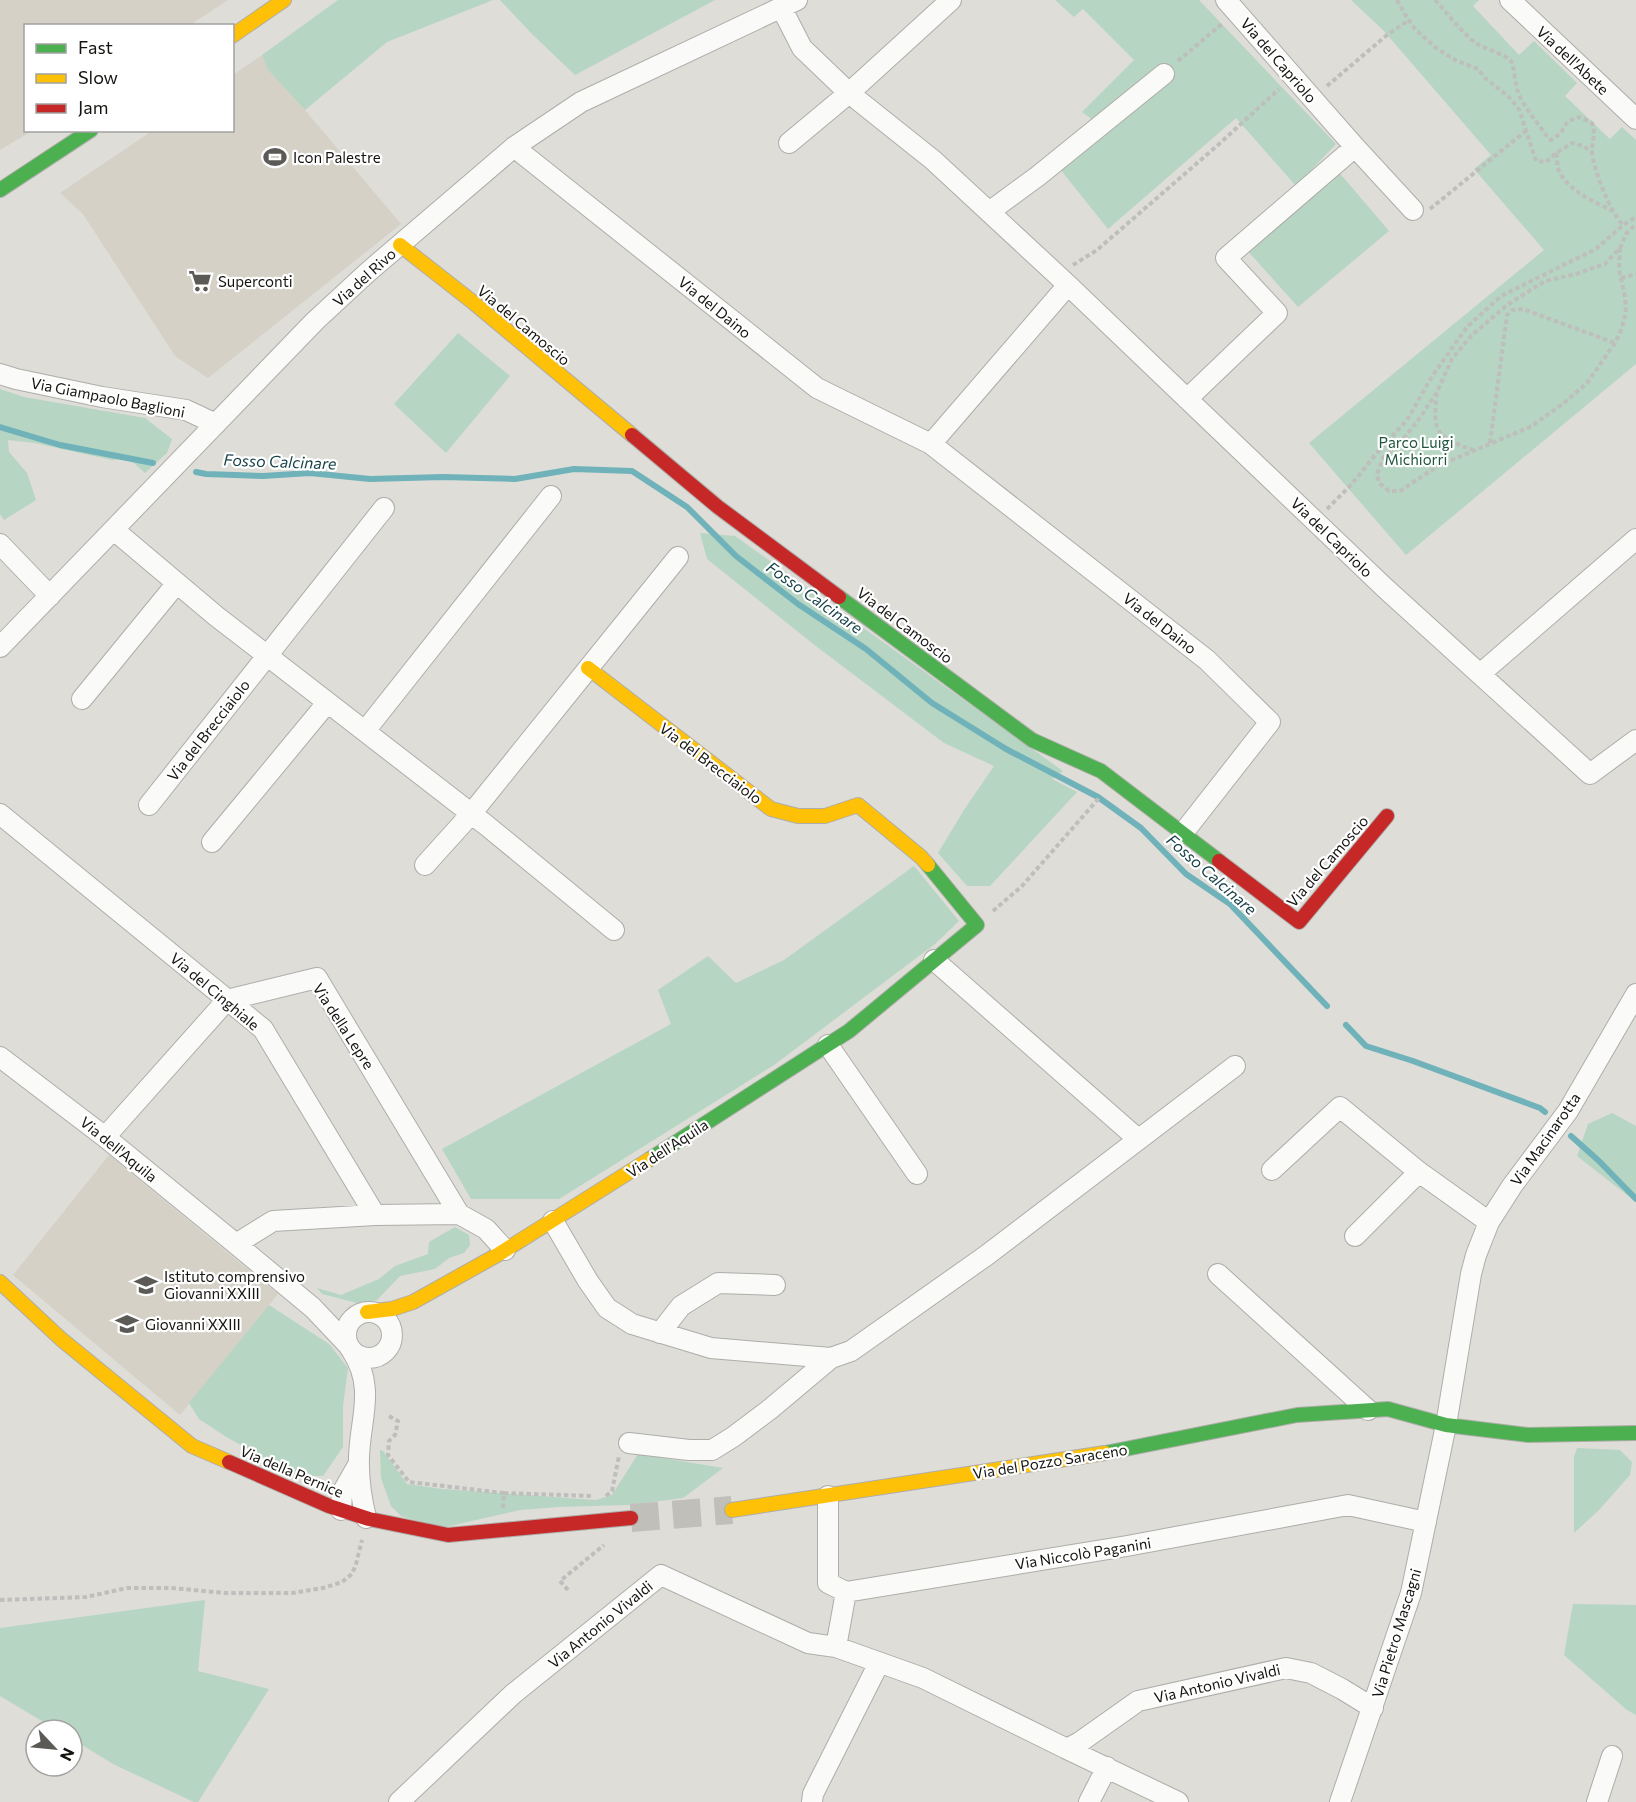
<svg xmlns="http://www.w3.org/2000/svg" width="1636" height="1802" font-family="Commissioner,sans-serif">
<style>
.built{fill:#d5d1c7}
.green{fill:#b6d5c2}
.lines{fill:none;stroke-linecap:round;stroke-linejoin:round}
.stream{stroke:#70b2b9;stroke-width:6}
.secondary-tunnel{stroke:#c0bfba;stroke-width:28;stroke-dasharray:28 14;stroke-linecap:butt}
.street-casing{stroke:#aeada9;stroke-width:22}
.fast-casing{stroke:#aeada9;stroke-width:16}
.slow-casing{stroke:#aeada9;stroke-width:16}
.jam-casing{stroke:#aeada9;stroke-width:16}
.path{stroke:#bebebc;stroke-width:4;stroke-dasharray:4.5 3;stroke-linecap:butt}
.street{stroke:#fafaf9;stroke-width:20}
.fast{stroke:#4caf50;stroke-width:14}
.slow{stroke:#ffc107;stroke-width:14}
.jam{stroke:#c62828;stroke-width:14}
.labels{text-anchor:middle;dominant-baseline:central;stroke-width:4.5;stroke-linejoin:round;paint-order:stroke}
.street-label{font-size:15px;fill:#151411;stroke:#fff}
.poi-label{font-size:15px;fill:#151411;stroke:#fff;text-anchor:start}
.park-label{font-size:15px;fill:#1f553c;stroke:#fff}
.water-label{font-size:16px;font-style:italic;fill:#184349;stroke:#fff}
</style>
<rect width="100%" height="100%" fill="#deddd8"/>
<path class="built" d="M 0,0 L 228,0 L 190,25 L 26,26 L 26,130 L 32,131 L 0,150 Z
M 262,55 L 268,70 L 305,110 L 401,224 L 208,378 L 175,356 L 83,214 L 60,193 L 152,131 L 232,130 L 233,75 Z
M 109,1155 L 278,1294 L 180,1415 L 13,1275 Z"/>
<path class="green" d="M 338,0 L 493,0 L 387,42 L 305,110 L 268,70 L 262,55 Z
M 500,0 L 715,0 L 575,75 L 532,34 Z
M 1055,0 L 1199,0 L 1336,144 L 1296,186 L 1236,118 L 1108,229 L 1060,169 L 1107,130 L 1082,112 L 1134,60 L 1083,9 L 1074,17 Z
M 1351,0 L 1479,0 L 1473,6 L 1519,55 L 1534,41 L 1577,83 L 1565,96 L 1610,139 L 1622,127 L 1636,140 L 1636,364 L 1406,555 L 1309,443 L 1544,250 L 1474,169 L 1491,155 L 1383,30 Z
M 1337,170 L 1389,231 L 1298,307 L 1246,249 Z
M 458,333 L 510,376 L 446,453 L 394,404 Z
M 0,389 L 24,397 L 145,418 L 172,439 L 167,453 L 145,473 L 134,463 L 125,459 L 112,460 L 35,443 L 8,440 L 9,452 L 27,473 L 36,500 L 4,520 L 0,514 Z
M 700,533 L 735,536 L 1063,771 L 1052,779 L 1077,792 L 990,886 L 967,886 L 938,853 L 964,810 L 994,766 L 944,743 L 812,643 L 707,559 Z
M 914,866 L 959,921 L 935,944 L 774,1065 L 559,1199 L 471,1199 L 442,1149 L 671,1024 L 658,990 L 708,956 L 736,983 L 784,960 Z
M 1612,1113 L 1636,1126 L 1636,1202 L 1577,1156 L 1588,1124 Z
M 455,1227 L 469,1235 L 470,1245 L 464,1253 L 449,1258 L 435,1269 L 400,1276 L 377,1300 L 361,1304 L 322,1294 L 317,1288 L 341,1295 L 379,1279 L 395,1266 L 428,1254 L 429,1242 Z
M 269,1305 L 329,1344 L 348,1368 L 343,1406 L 343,1447 L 323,1476 L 297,1476 L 228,1438 L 199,1419 L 189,1403 Z
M 1577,1448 L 1620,1450 L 1632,1462 L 1630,1475 L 1599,1510 L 1574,1533 L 1574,1457 Z
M 380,1450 L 383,1451 L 407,1484 L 442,1489 L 596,1500 L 612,1495 L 638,1454 L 723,1468 L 683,1498 L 628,1505 L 558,1507 L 520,1510 L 441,1528 L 401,1516 L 391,1506 L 381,1478 Z
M 205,1600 L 198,1671 L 269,1689 L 198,1802 L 194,1802 L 115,1765 L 72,1739 L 72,1730 L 57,1730 L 0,1696 L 0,1628 Z
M 1573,1604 L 1636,1605 L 1636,1715 L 1627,1710 L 1564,1655 Z"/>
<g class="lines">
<path class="stream" d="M 0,427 L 60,445 L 153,463
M 196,472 L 206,474 L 263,476 L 310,473 L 370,479 L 443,477 L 515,479 L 574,469 L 632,471 L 687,507 L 736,556 L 798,604 L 866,649 L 932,703 L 1006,749 L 1098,797 L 1141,828 L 1186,874 L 1230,904 L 1327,1006
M 1346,1025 L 1366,1046 L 1413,1061 L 1540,1108 L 1545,1112
M 1571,1136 L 1599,1161 L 1636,1199"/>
<path class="secondary-tunnel" d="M 631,1518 L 732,1510"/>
<g class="street-casing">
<path id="street" d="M 1226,0 L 1355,147 L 1413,210
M 1510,0 L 1636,119
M 781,7 L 802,48 L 849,93 L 933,160 L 1068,285 L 1385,588 L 1590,774 L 1636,740
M 789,143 L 849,93 L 951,0
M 514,147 L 817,388 L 931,444 L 1207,660 L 1270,722 L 1183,833
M 989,212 L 1038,176 L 1164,74
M 0,374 L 16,379 L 102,397 L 186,410 L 216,424
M 1187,399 L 1277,313 L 1226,258 L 1355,147
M 931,444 L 1068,285
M 114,530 L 216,616 L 486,825 L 614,930
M 0,544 L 50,596
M 0,647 L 315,321 L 368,272 L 514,147 L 581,102 L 797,0
M 1480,674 L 1636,539
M 82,699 L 177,583
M 365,731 L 551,496
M 149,805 L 384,508
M 0,814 L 263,1029 L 375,1215
M 212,842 L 327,703
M 425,865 L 471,814 L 678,557
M 934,960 L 1138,1139
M 828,1045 L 917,1174
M 0,1057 L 105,1137 L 236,1244 L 313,1308 L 348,1345
M 105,1137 L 227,1000 L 317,978 L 459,1214
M 1272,1170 L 1340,1107 L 1419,1172 L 1489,1222
M 553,1221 L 588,1281 L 607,1308 L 632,1324 L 711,1348 L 831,1358 L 851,1351 L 987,1255 L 1235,1066
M 1355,1236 L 1419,1172
M 236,1244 L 273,1221 L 375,1215 L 459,1214 L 486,1229 L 505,1250
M 1218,1274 L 1368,1410
M346 1335a23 23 0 1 1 46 0a23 23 0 1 1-46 0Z
M 660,1333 L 681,1306 L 718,1283 L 775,1285
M 352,1351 C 378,1391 357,1425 359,1466 C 359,1484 362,1501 366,1518
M 629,1443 L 689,1450 L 712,1450 L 733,1437 L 769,1410 L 831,1358
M 828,1496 L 828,1583 L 846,1592 L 1127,1546 L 1348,1505 L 1426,1522
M 341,1510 L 342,1493 L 358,1465
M 836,1647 L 846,1592
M 1067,1749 L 1178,1802
M 399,1802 L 513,1694 L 661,1575 L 808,1643 L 836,1647 L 923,1678 L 1067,1749 L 1080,1742 L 1138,1701 L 1286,1668 L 1311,1673 L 1342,1689 L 1373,1708
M 812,1802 L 813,1794 L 879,1663
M 1089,1802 L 1107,1767
M 1340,1802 L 1411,1593 L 1446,1425 L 1471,1274 L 1476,1255 L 1489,1222 L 1512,1186 L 1568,1111 L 1636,994
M 1597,1802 L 1612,1756"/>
</g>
<g class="fast-casing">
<path id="fast" d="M 0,190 L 91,130
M 839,597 L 1032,740 L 1101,771 L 1219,861
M 650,1159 L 849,1031 L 977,925 L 928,865
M 1105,1453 L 1297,1415 L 1388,1409 L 1446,1425 L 1528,1435 L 1636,1433"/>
</g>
<g class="slow-casing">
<path id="slow" d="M 232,36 L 284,0
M 400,245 L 474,303 L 632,435
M 588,668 L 771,809 L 798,816 L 825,816 L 858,805 L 921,857 L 928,865
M 0,1282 L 61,1339 L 192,1446 L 229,1462
M 367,1312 L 392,1309 L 413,1302 L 499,1254 L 650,1159
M 732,1510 L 1105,1453"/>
</g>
<g class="jam-casing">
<path id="jam" d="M 632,435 L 718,507 L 839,597
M 1219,861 L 1299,922 L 1387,816
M 229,1462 L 329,1506 L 369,1519 L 448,1535 L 631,1518"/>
</g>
<path class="path" d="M 1397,0 L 1406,16 L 1415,29 L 1436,48 L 1457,61 L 1478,69 L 1485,78 L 1508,96 L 1519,109 L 1536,161 L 1546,162 L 1556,153 L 1572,143 L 1583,146 L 1592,152
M 1435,0 C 1449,15 1461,32 1477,44 C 1485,49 1507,55 1511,61 C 1514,65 1515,85 1518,92 C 1523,106 1538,123 1546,135 L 1551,140 L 1560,134 L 1568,121 L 1579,117 L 1592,123 C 1596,134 1592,141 1592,151 C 1593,170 1611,213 1623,225
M 1178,61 L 1223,23
M 1327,86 L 1387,35 L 1409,20
M 1556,153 C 1557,158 1557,163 1558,168 C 1566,191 1595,202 1615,212
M 1430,209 L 1527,130
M 1620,248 L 1619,269 L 1625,297 L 1626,312 L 1622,328 L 1615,343 L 1587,383 L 1564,403 L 1532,426 L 1438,466 L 1400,491 L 1389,491 L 1379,483 L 1377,474 L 1383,458 L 1401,442 L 1422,415 L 1437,392 L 1452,359 L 1471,336 L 1507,305 L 1545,281 L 1576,274 L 1605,264 L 1620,248 L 1626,234 L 1636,224
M 1073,265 L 1097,250 L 1218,145 L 1279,89
M 1621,278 L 1636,274
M 1437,393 C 1432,432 1436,437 1473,450
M 1490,443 L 1507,315 L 1512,310 L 1523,309 L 1615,343
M 1327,509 L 1351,485 L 1376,454 L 1407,420 L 1433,375 L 1467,327 L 1501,296 L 1596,249 L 1622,226 L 1636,217
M 993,911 L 1022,886 L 1099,798
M 389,1416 L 398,1421 L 395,1435 L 389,1441 L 388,1455 L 409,1482 L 504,1493
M 606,1496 L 612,1491 L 619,1456
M 503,1508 L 504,1493 L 593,1496
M 568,1590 L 560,1581 L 604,1545
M 0,1600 L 86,1597 L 127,1588 L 172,1588 L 225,1593 L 292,1593 L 323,1588 L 342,1582 L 352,1574 L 356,1564 L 362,1540"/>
<use href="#street" class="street"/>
<use href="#fast" class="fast"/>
<use href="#slow" class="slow"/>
<use href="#jam" class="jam"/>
</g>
<defs>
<g id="stadium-bare" transform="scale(1.8)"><path d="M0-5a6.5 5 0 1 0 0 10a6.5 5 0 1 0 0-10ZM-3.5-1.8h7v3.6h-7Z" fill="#5b5a57" stroke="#fff" stroke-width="2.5" paint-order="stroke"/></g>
<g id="supermarket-bare" transform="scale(1.8)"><path d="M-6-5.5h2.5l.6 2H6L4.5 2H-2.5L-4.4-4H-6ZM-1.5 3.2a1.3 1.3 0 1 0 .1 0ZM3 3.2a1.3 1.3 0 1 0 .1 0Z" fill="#5b5a57" stroke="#fff" stroke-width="2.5" paint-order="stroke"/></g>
<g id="school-bare" transform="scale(1.8)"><path d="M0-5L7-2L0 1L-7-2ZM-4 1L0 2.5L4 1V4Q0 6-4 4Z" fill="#5b5a57" stroke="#fff" stroke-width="2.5" paint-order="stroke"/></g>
</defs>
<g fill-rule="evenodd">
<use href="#stadium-bare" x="275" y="157"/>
<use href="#supermarket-bare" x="200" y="281"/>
<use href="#school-bare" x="146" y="1285"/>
<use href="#school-bare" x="127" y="1324"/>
</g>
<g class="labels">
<g class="street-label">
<text transform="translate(1279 60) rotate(49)">Via del Capriolo</text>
<text transform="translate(1573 60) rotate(43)">Via dell'Abete</text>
<text transform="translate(364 277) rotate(-42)">Via del Rivo</text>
<text transform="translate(715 307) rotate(39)">Via del Daino</text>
<text transform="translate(524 325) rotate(40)">Via del Camoscio</text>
<text transform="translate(108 397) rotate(11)">Via Giampaolo Baglioni</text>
<text transform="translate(1332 537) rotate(44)">Via del Capriolo</text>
<text transform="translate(1160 623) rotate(38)">Via del Daino</text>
<text transform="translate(905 625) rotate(37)">Via del Camoscio</text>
<text transform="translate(208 730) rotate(-52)">Via del Brecciaiolo</text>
<text transform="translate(711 763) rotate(37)">Via del Brecciaiolo</text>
<text transform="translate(1327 861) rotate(-49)">Via del Camoscio</text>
<text transform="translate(215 991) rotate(40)">Via del Cinghiale</text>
<text transform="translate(344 1026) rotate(57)">Via della Lepre</text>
<text transform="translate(1545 1139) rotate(-55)">Via Macinarotta</text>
<text transform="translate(667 1148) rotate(-33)">Via dell'Aquila</text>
<text transform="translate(119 1149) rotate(39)">Via dell'Aquila</text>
<text transform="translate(1050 1461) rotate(-9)">Via del Pozzo Saraceno</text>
<text transform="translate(292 1471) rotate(23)">Via della Pernice</text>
<text transform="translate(1083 1553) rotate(-9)">Via Niccolò Paganini</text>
<text transform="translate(600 1624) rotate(-39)">Via Antonio Vivaldi</text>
<text transform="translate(1396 1633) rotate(-73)">Via Pietro Mascagni</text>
<text transform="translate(1217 1683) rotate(-13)">Via Antonio Vivaldi</text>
</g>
<g class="poi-label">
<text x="293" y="157">Icon Palestre</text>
<text x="218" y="281">Superconti</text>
<text x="164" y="1276">Istituto comprensivo<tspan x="164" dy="17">Giovanni XXIII</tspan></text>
<text x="145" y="1324">Giovanni XXIII</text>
</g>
<g class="park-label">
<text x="1416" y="442">Parco Luigi<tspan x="1416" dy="17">Michiorri</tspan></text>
</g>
<g class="water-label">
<text transform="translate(280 461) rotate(2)">Fosso Calcinare</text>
<text transform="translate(815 597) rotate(35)">Fosso Calcinare</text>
<text transform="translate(1212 874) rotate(41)">Fosso Calcinare</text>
</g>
</g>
<rect x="24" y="24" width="210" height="108" fill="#ffffff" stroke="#a1a1a0" stroke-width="1.5"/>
<rect x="36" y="44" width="30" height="9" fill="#4caf50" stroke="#a1a1a0" stroke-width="1.5"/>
<text x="78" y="54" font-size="18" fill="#151411">Fast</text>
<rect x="36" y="74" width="30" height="9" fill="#ffc107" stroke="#a1a1a0" stroke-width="1.5"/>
<text x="78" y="84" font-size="18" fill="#151411">Slow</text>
<rect x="36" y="104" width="30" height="9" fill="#c62828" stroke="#a1a1a0" stroke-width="1.5"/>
<text x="78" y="114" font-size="18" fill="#151411">Jam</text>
<g transform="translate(54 1748) rotate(116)"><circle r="28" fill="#ffffff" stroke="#a1a1a0" stroke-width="1.5"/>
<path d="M0-4.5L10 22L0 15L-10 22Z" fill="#5b5a57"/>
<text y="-9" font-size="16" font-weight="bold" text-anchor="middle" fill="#151411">N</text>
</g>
</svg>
